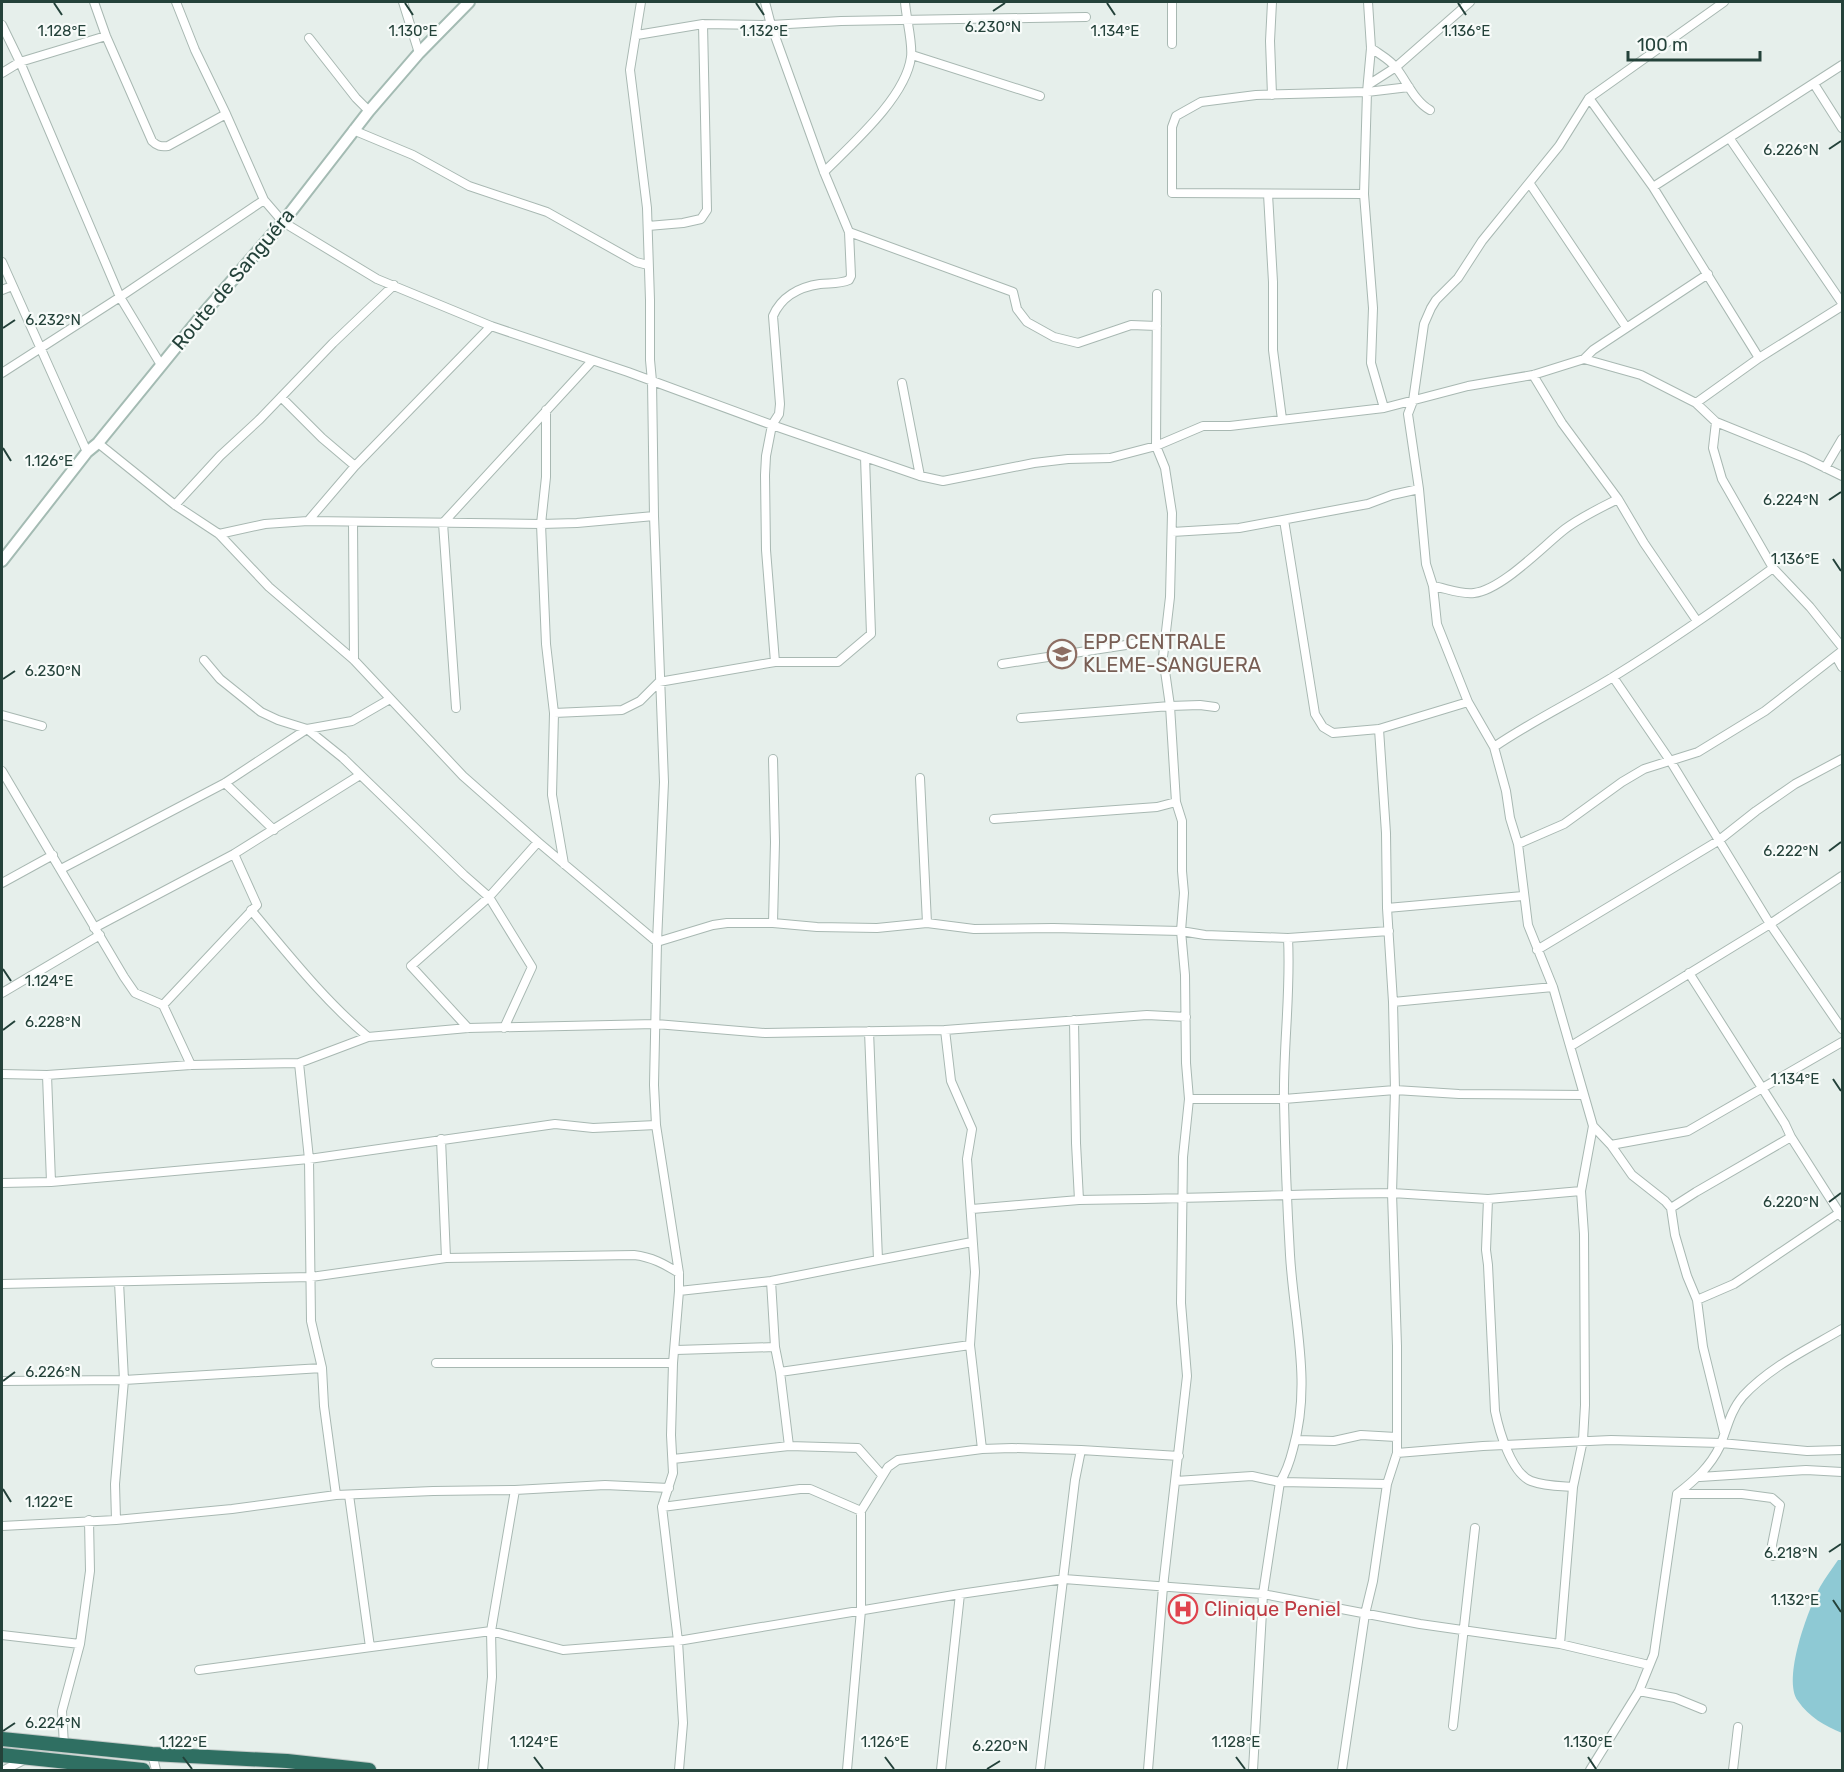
<svg xmlns="http://www.w3.org/2000/svg" width="1844" height="1772" font-family="Rubik,sans-serif">
<style>
.water{fill:#8ec9d4}
.lines{fill:none;stroke-linecap:round;stroke-linejoin:round}
.street-casing{stroke:#a8b8b2;stroke-width:10}
.secondary-casing{stroke:#a4bbb3;stroke-width:14}
.highway-casing{stroke:#c2cac8;stroke-width:16}
.street{stroke:#fff;stroke-width:8}
.secondary{stroke:#fff;stroke-width:10}
.highway{stroke:#2f6f62;stroke-width:14}
.ticks{fill:none;stroke:#24423a;stroke-width:2}
.labels{text-anchor:middle;dominant-baseline:central;stroke-width:4.5;stroke-linejoin:round;paint-order:stroke}
.street-label{font-size:20px;fill:#24423a;stroke:#f7fbf9}
.education-label{font-size:20px;fill:#785e54;stroke:#f7fbf9;text-anchor:start}
.health-label{font-size:20px;fill:#be3a42;stroke:#f7fbf9;text-anchor:start}
.ticks-label{font-size:15px;text-anchor:middle;fill:#24423a;stroke:#f7fbf9;stroke-width:4.5;stroke-linejoin:round;paint-order:stroke}
</style>
<rect width="100%" height="100%" fill="#e6efeb"/>
<path class="water" d="M 1838,1560 L 1842,1560 L 1842,1733 C 1825,1726 1809,1717 1798,1701 C 1782,1679 1808,1610 1820,1587 C 1825,1578 1832,1569 1838,1560 Z"/>
<g class="lines">
<g class="street-casing">
<path id="street" d="M 94,2 L 106,36 L 152,141 C 157,146 161,147 168,146 L 226,114
M 176,2 L 195,50 L 226,114 L 264,200 L 283,222 L 377,279 L 491,326 L 628,372 L 772,425 L 920,476 L 943,481 L 1034,463 L 1068,459 L 1110,458 L 1156,446 L 1203,426 L 1230,426 L 1384,408 L 1468,386 L 1533,375 L 1584,359 L 1641,375 L 1696,403 L 1716,422 L 1805,458 L 1842,476
M 403,2 L 419,53
M 641,2 L 630,70 L 647,208 L 650,300 L 650,360 L 652,381 L 654,516 L 664,782 L 657,942 L 654,1085 L 656,1125 L 679,1273 L 679,1291 L 673,1363 L 671,1435 L 673,1473 L 662,1507 L 678,1641 L 683,1723 L 679,1770
M 765,2 L 771,25 L 824,172 L 849,232 L 851,276 L 849,280 C 840,284 830,283 820,284 C 799,287 781,297 773,316 L 780,404 L 779,414 L 772,425 L 766,456 L 765,475 L 766,550 L 775,662
M 1368,2 L 1371,48 L 1367,92 L 1364,194 L 1373,308 L 1371,363 L 1384,408
M 2,25 L 20,62 L 120,297 L 161,365
M 637,35 L 703,24 L 771,25 L 841,21 L 1086,17
M 309,38 L 356,98 L 369,111
M 1172,44 L 1172,2
M 1371,48 C 1379,54 1391,60 1397,69 C 1407,82 1415,102 1430,110
M 912,55 L 1040,96
M 2,73 L 20,62 L 106,36
M 1814,84 L 1842,128
M 1368,85 L 1396,67 L 1470,2
M 1272,95 L 1270,41 L 1272,2
M 1589,98 L 1653,187 L 1759,358
M 353,130 L 413,155 L 469,186 L 547,212 L 636,262 L 648,265
M 1730,139 L 1842,303
M 824,172 C 852,144 906,97 911,57 C 913,43 906,18 905,2
M 1530,184 L 1626,327
M 1653,187 L 1842,65
M 1268,194 L 1273,282 L 1273,350 L 1282,419
M 1364,194 L 1172,193 L 1172,127 L 1176,116 L 1201,102 L 1256,95 L 1367,92 L 1409,87
M 648,226 L 683,223 L 701,219 L 707,210 L 703,24
M 849,232 L 1013,292 L 1017,309 L 1027,322 L 1054,337 L 1078,343 L 1131,325 L 1157,326
M 2,262 L 87,452
M 2,290 L 12,286
M 1157,294 L 1156,446 L 1165,468 L 1172,513 L 1170,597 L 1163,657 L 1170,706 L 1200,705 L 1215,707
M 1584,359 L 1593,350 L 1708,274
M 2,373 L 120,297 L 264,200
M 1533,375 L 1562,423 L 1618,499 L 1644,543 L 1697,621
M 902,383 L 920,476
M 281,397 L 322,438 L 355,466
M 1696,403 L 1759,358 L 1842,306
M 546,410 L 546,477 L 541,524 L 546,644 L 554,713
M 1716,422 L 1713,448 L 1722,479 L 1773,568 L 1810,607 L 1842,647
M 98,443 L 175,505 L 219,534 L 269,587 L 354,660 L 463,776 L 538,842 L 657,942 L 713,925 L 727,923 L 773,923 L 817,927 L 877,928 L 927,923 L 974,929 L 1053,928 L 1181,931 L 1205,935 L 1288,938 L 1389,931
M 1825,468 L 1842,439
M 175,505 L 220,456 L 260,419 L 333,343 L 394,285
M 1284,520 L 1315,714 L 1323,727 L 1333,733 L 1379,729 L 1468,702
M 308,521 L 355,466 L 491,326
M 353,522 L 354,660
M 1172,532 L 1239,528 L 1368,504 L 1392,495 L 1419,489
M 219,534 L 265,524 L 308,521 L 541,524 L 577,523 L 654,516
M 1433,586 C 1445,588 1462,595 1474,593 C 1502,590 1543,546 1565,529 C 1581,517 1600,508 1618,499
M 1837,658 L 1842,667
M 204,660 L 220,679 L 261,712 L 278,720 L 307,729 L 343,758 L 464,875 L 489,897 L 532,967 L 504,1028
M 1002,664 L 1165,639
M 1613,677 L 1671,762 L 1770,924 L 1842,1029
M 456,708 L 443,523 L 592,361
M 2,715 L 42,726
M 1021,718 L 1170,706 L 1176,802 L 1182,821 L 1182,871 L 1184,893 L 1181,931 L 1185,975 L 1186,1063 L 1189,1099 L 1183,1157 L 1181,1303 L 1187,1376 L 1163,1587 L 1148,1770
M 1494,747 C 1532,721 1574,701 1613,677 C 1668,643 1721,606 1773,568
M 2,771 L 124,977 L 135,993 L 163,1005 L 191,1065
M 920,778 L 927,923
M 225,783 L 274,830
M 994,819 L 1157,807 L 1176,802
M 1518,844 L 1564,824 L 1622,782 L 1644,769 L 1698,752 L 1765,711 L 1842,651
M 564,864 L 552,795 L 554,713 L 622,710 L 640,701 L 659,682 L 775,662 L 838,662 L 871,634 L 865,457
M 61,869 L 225,783 L 307,729 L 352,721 L 390,699
M 2,883 L 53,855
M 1387,908 L 1523,896
M 251,910 C 288,954 324,1000 368,1037
M 773,923 L 775,842 L 773,759
M 94,928 L 234,854 L 360,775
M 1537,950 L 1718,841 L 1756,811 L 1795,784 L 1842,759
M 1689,973 L 1785,1124 L 1791,1137 L 1696,1192 L 1671,1208 L 1675,1235 L 1687,1276 L 1697,1300 L 1703,1347 L 1724,1432
M 2,993 L 100,935
M 1393,1002 L 1553,987
M 163,1005 L 257,905 L 234,854
M 1074,1020 L 1076,1143 L 1079,1200 C 1184,1199 1288,1194 1392,1193 L 1395,1090 L 1393,1002 L 1387,908 L 1386,833 L 1379,729
M 468,1028 L 411,966 L 489,897 L 538,842
M 945,1030 L 951,1081 L 972,1129 L 967,1159 L 975,1272 L 970,1345 L 982,1449 L 1012,1448 L 1081,1450
M 1571,1046 L 1770,924 L 1842,876
M 299,1063 L 309,1159 L 311,1321 L 322,1368 L 324,1406 L 336,1495
M 2,1074 L 47,1075 L 191,1065 L 299,1063 L 368,1037 L 468,1028 L 656,1024 L 765,1033 L 822,1032 L 945,1030 L 1147,1015 L 1186,1017
M 47,1075 L 51,1182
M 1189,1099 L 1284,1099 L 1395,1090 L 1459,1094 L 1584,1095
M 1593,1126 L 1611,1145 L 1688,1131 L 1842,1042
M 1791,1137 L 1842,1217
M 441,1139 L 446,1258
M 1611,1145 L 1632,1175 L 1665,1201 L 1671,1208
M 2,1183 L 51,1182 L 309,1159 L 555,1124 L 593,1128 L 656,1125
M 1488,1199 L 1486,1250 L 1488,1265 L 1495,1411 C 1499,1430 1511,1473 1531,1481 C 1544,1486 1559,1486 1573,1487
M 972,1209 L 1079,1200
M 878,1260 L 972,1242
M 2,1284 L 311,1277 L 446,1258 L 634,1255 C 652,1257 664,1264 679,1273
M 679,1291 L 771,1281 L 878,1260 L 869,1031
M 1697,1300 L 1734,1284 L 1839,1213
M 676,1350 L 775,1347
M 436,1363 L 673,1363
M 780,1372 L 970,1345
M 2,1381 L 124,1380 L 322,1368
M 1296,1440 L 1334,1441 L 1361,1435 L 1396,1437
M 789,1446 L 858,1448 L 882,1475
M 1397,1453 L 1483,1446 L 1611,1440 L 1721,1443 L 1807,1451 L 1842,1450
M 673,1459 L 789,1446 L 780,1372 L 775,1347 L 771,1281
M 1700,1477 L 1806,1470 L 1842,1472
M 1176,1481 L 1252,1476 L 1280,1482 L 1387,1484
M 1677,1494 L 1742,1494 L 1772,1498 L 1780,1505 L 1772,1545 L 1773,1556
M 349,1495 L 370,1647
M 662,1507 L 800,1489 L 810,1489 L 861,1511 L 861,1610 L 847,1770
M 861,1511 L 888,1467 L 898,1460 L 982,1449
M 116,1520 L 115,1484 L 124,1380 L 119,1282
M 2,1526 L 116,1520 L 232,1509 L 336,1495 L 433,1491 L 515,1490 L 605,1485 L 669,1488
M 2,1635 L 80,1644
M 1560,1644 L 1573,1487 L 1583,1440 L 1585,1405 L 1584,1234 L 1581,1191 L 1593,1126 L 1553,987 L 1528,925 L 1518,844 L 1510,818 L 1506,791 L 1494,747 L 1468,702 L 1437,624 L 1433,586 L 1426,564 L 1419,489 L 1408,414 L 1413,401 L 1424,324 L 1431,308 L 1436,300 L 1458,278 L 1482,241 L 1559,146 L 1589,98 L 1724,2
M 199,1670 L 491,1631 L 563,1650 L 678,1641 L 960,1594 L 1064,1579 L 1263,1594 L 1420,1624 L 1560,1644 L 1649,1665
M 1639,1691 L 1675,1698 L 1702,1709
M 1453,1726 L 1475,1528
M 64,1745 L 62,1711 L 80,1644 L 90,1571 L 89,1520
M 152,1754 L 156,1770
M 4,1770 L 24,1760
M 483,1770 L 492,1677 L 491,1631 L 515,1490
M 941,1770 L 960,1594
M 1040,1770 L 1075,1480 L 1081,1450 L 1179,1456
M 1253,1770 L 1263,1594 L 1280,1482 C 1287,1471 1290,1461 1293,1449 C 1312,1383 1294,1322 1290,1255 C 1287,1204 1285,1152 1284,1101 C 1283,1047 1291,992 1288,938
M 1342,1770 L 1365,1614 L 1373,1581 L 1387,1484 L 1397,1453 L 1397,1346 L 1392,1193 L 1488,1199 L 1581,1191
M 1590,1770 L 1639,1691 L 1654,1654 L 1677,1494 C 1695,1480 1710,1467 1720,1446 C 1727,1429 1730,1411 1743,1396 C 1771,1366 1808,1349 1842,1329
M 1733,1770 L 1738,1727"/>
</g>
<g class="secondary-casing">
<path id="secondary" d="M 2,561 L 87,452 L 98,443 L 203,314 L 283,222 L 369,111 L 419,53 L 469,2"/>
</g>
<g class="highway-casing">
<path id="highway" d="M 2,1739 L 152,1754 L 287,1761 L 369,1770
M 2,1755 L 143,1770"/>
</g>
<use href="#street" class="street"/>
<use href="#secondary" class="secondary"/>
<use href="#highway" class="highway"/>
</g>
<path class="ticks" d="M 54,3 L 62,15M 405,3 L 413,15M 756,3 L 764,15M 1107,3 L 1115,15M 1458,3 L 1466,15M 993,11 L 1005,3M 1829,149 L 1841,141M 3,328 L 15,320M 3,448 L 11,461M 1829,500 L 1841,492M 1833,559 L 1841,571M 3,679 L 15,671M 1829,851 L 1841,842M 3,969 L 11,981M 3,1030 L 15,1021M 1833,1079 L 1841,1091M 1829,1202 L 1841,1193M 3,1381 L 15,1372M 3,1489 L 11,1502M 1829,1552 L 1841,1544M 1833,1600 L 1841,1612M 3,1731 L 15,1723M 183,1757 L 192,1769M 534,1757 L 543,1769M 885,1757 L 894,1769M 1236,1757 L 1245,1769M 1588,1757 L 1596,1769M 987,1769 L 1000,1761"/>
<defs>
<g id="school-ring" transform="scale(1.5)"><circle r="9.5" fill="#f7fbf9" stroke="#8d6e63" stroke-width="1.5"/><path d="M0-5L7-2L0 1L-7-2ZM-4 1L0 2.5L4 1V4Q0 6-4 4Z" fill="#8d6e63"/></g>
<g id="hospital-ring" transform="scale(1.5)"><circle r="9.5" fill="#f7fbf9" stroke="#e0444e" stroke-width="1.5"/><path d="M-5-5h3v3.5h4V-5h3V5h-3V1.5h-4V5h-3Z" fill="#e0444e"/></g>
</defs>
<g fill-rule="evenodd">
<use href="#school-ring" x="1062" y="654"/>
<use href="#hospital-ring" x="1183" y="1609"/>
</g>
<g class="labels">
<g class="street-label">
<text transform="translate(233 279) rotate(-50)">Route de Sanguéra</text>
</g>
<g class="education-label">
<text x="1083" y="642">EPP CENTRALE<tspan x="1083" dy="23">KLEME-SANGUERA</tspan></text>
</g>
<g class="health-label">
<text x="1204" y="1609">Clinique Peniel</text>
</g>
</g>
<g class="ticks-label">
<text x="993" y="32">6.230°N</text>
<text x="62" y="36">1.128°E</text>
<text x="413" y="36">1.130°E</text>
<text x="764" y="36">1.132°E</text>
<text x="1115" y="36">1.134°E</text>
<text x="1466" y="36">1.136°E</text>
<text x="1791" y="155">6.226°N</text>
<text x="53" y="325">6.232°N</text>
<text x="49" y="466">1.126°E</text>
<text x="1791" y="505">6.224°N</text>
<text x="1795" y="564">1.136°E</text>
<text x="53" y="676">6.230°N</text>
<text x="1791" y="856">6.222°N</text>
<text x="49" y="986">1.124°E</text>
<text x="53" y="1027">6.228°N</text>
<text x="1795" y="1084">1.134°E</text>
<text x="1791" y="1207">6.220°N</text>
<text x="53" y="1377">6.226°N</text>
<text x="49" y="1507">1.122°E</text>
<text x="1791" y="1558">6.218°N</text>
<text x="1795" y="1605">1.132°E</text>
<text x="53" y="1728">6.224°N</text>
<text x="183" y="1747">1.122°E</text>
<text x="534" y="1747">1.124°E</text>
<text x="885" y="1747">1.126°E</text>
<text x="1236" y="1747">1.128°E</text>
<text x="1588" y="1747">1.130°E</text>
<text x="1000" y="1751">6.220°N</text>
</g>
<rect width="1844" height="1772" fill="none" stroke="#24423a" stroke-width="6"/>
<path d="M1628 51v9h132v-9" fill="none" stroke="#24423a" stroke-width="3"/>
<text x="1637" y="51" font-size="18" fill="#24423a" stroke="#f7fbf9" stroke-width="4.5" paint-order="stroke">100 m</text>
</svg>
